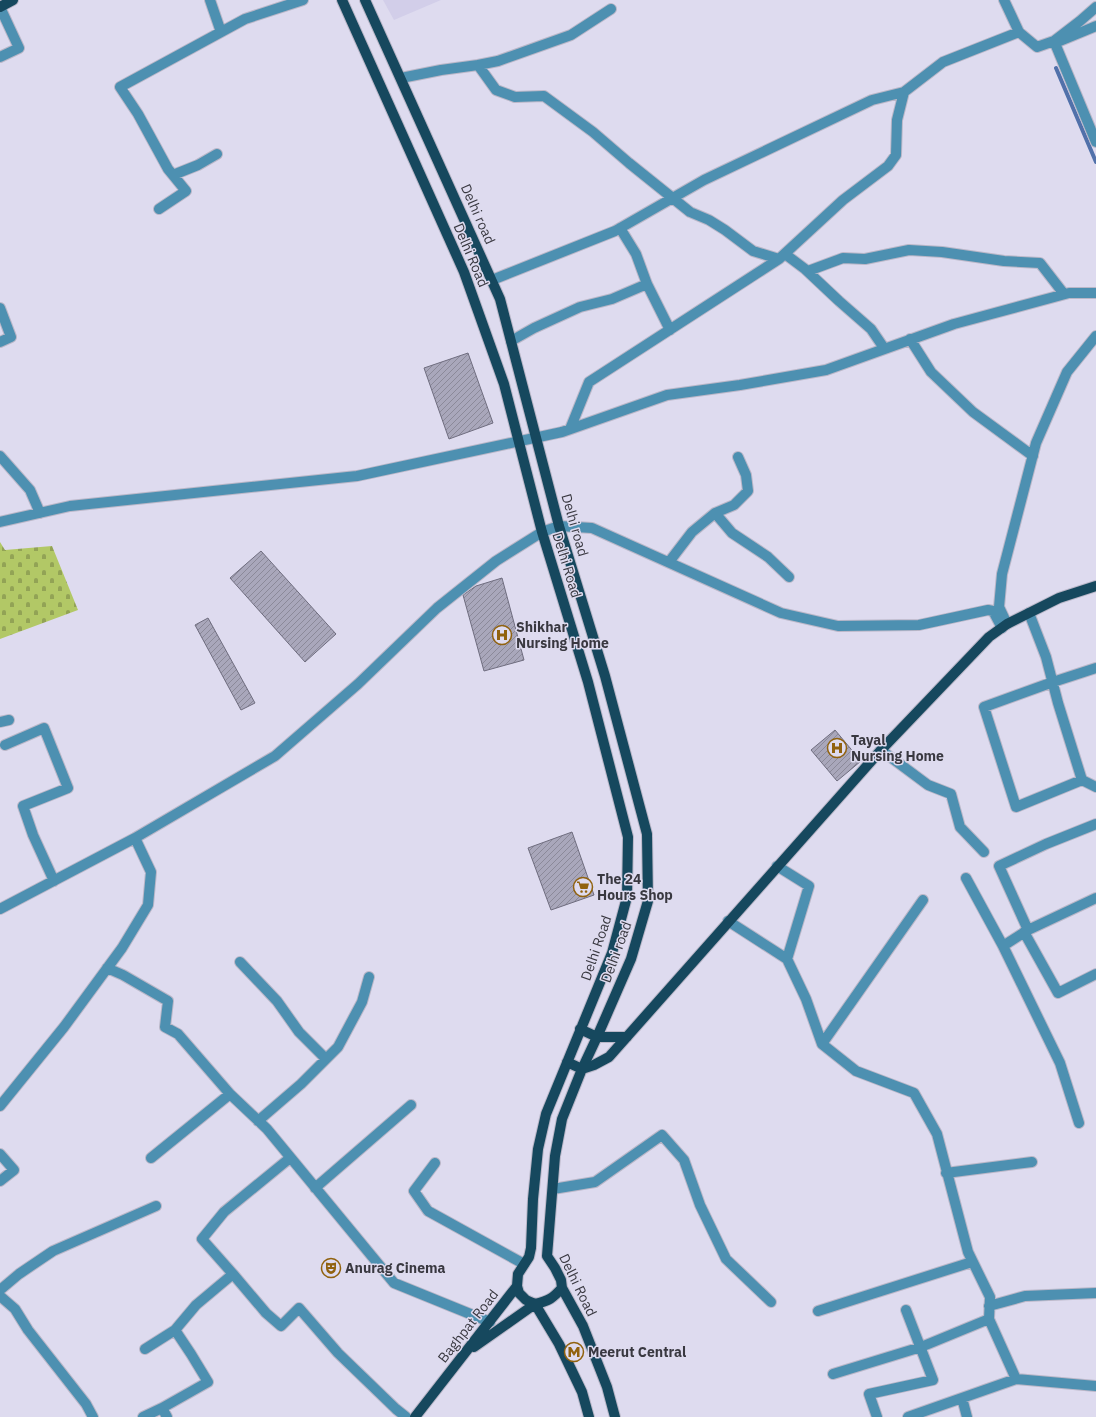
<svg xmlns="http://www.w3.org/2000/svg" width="1096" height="1417" font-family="'IBM Plex Sans',sans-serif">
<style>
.built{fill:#d2cee9}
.cemetery{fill:url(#cemetery-stones)}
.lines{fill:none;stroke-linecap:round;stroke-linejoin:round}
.stream{stroke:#5171aa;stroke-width:4}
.building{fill:url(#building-hatch);stroke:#6f6d7f}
.minor-casing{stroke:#bab7c8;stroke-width:12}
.major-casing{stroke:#bab7c8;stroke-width:12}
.minor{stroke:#4d90b1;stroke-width:10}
.major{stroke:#16485e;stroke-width:10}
.labels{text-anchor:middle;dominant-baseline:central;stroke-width:3;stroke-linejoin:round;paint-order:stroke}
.street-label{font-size:14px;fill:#393840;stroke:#dedbef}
.poi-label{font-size:14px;font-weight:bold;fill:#393840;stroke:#dedbef;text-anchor:start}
</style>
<defs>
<pattern id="cemetery-stones" width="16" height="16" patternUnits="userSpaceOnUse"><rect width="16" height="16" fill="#b2c866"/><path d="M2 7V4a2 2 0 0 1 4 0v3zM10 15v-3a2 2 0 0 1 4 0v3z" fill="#92a355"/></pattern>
<pattern id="building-hatch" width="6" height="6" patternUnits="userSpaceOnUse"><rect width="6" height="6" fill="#a9a7bb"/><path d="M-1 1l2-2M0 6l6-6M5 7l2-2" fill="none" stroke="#8b8999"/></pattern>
</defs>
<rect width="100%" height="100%" fill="#dedbef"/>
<path class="built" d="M 383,0 L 441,0 L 394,20 Z"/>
<path class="cemetery" d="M 0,542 L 5,550 L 52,546 L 78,610 L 0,639 Z"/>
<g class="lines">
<path class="stream" d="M 1056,68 L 1096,162"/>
</g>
<path class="building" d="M 468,353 L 493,423 L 449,439 L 424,368 Z
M 261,551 L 336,634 L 305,662 L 230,578 Z
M 502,578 L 524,660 L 484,671 L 463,595 L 476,586 Z
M 208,618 L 255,703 L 241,710 L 195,625 Z
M 835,730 L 861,761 L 837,781 L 811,750 Z
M 572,832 L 594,895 L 551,910 L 528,848 Z"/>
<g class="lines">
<g class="minor-casing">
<path id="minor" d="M 210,0 L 221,32
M 1004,0 L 1019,32 L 1037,47 L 1054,41 L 1096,142
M 0,7 L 19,48 L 0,57
M 1054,41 L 1080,21 L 1096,7
M 1060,41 L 1096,26
M 478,65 L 498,61 L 571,35 L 611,9
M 401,78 L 441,70 L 478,65 L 496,90 L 515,97 L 544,96 L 593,132 L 629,163 L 690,212 L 709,220 L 725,230 L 753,251 L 779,259
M 173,175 L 198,165 L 217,154
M 159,209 L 186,191 L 168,169 L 138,114 L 120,87 L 245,19 L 303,0
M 620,228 L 636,254 L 647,284 L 670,330
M 785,254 L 805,269 L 839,301 L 871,329 L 884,348
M 808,271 L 843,258 L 865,259 L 909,250 L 942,252 L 1004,261 L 1040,263 L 1064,294
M 492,280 L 615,231 L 704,180 L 872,100 L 904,92
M 0,308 L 11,337 L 0,342
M 910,339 L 931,372 L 973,412 L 1033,456
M 511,341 L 534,328 L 580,307 L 612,299 L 647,284
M 570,429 L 589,382 L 779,259 L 843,200 L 888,166 L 896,155 L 897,120 L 904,92 L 943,62 L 1019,32
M 0,456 L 30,490 L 40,513
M 715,513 L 734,505 L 748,491 L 746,475 L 738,457
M 0,522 L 70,506 L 357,476 L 562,432 L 667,395 L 740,385 L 826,370 L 954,324 L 1069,293 L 1096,293
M 669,562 L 692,532 L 715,513 L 732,533 L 768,557 L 789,577
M 1029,613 L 1046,657 L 1058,703 L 1082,780 L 1096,787
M 1007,624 L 999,607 L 1002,574 L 1036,443 L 1067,372 L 1096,336
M 0,722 L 9,720
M 5,745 L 44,728 L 68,788 L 23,806 L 33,835 L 54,881
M 881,750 L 928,785 L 951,794 L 960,827 L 984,852
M 1082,780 L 1016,807 L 984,707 L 1053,682 L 1096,668
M 1096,824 L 1046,844 L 999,866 L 1028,930 L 1096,898
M 777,866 L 809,886 L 787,959
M 966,878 L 1003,946
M 0,909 L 135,838 L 275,756 L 358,684 L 437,608 L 496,561 L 542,532 L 559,526 L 592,528 L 781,613 L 838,626 L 919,625 L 988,610 L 993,611 L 1002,628
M 728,921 L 787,959 L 806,999 L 822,1044 L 856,1071 L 914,1093 L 937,1134 L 968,1252 L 990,1297 L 989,1319 L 1016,1379 L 1096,1386
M 1028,930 L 1003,946 L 1060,1063 L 1079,1123
M 1024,932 L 1058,993 L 1096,974
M 240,962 L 277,1001 L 299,1032 L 326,1059
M 107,968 L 123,975 L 168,1001 L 165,1027 L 178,1034 L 230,1094
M 822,1044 L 923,900
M 0,1106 L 64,1027 L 122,948 L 148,905 L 151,872 L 135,838
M 258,1121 L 301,1084 L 338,1047 L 362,1002 L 369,977
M 0,1154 L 14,1170 L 0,1181
M 151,1158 L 230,1094 L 267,1129 L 394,1283 L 490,1322
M 435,1163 L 414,1191 L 428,1211 L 524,1264
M 946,1173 L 1032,1162
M 315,1188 L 411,1105
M 553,1189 L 595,1182 L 662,1135 L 684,1160 L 700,1205 L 726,1259 L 771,1302
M 233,1274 L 266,1313 L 281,1326 L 299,1308 L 338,1353 L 396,1409 L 406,1417
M 0,1290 L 19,1274 L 53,1251 L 156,1206
M 0,1296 L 15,1309 L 28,1330 L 86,1404 L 93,1417
M 989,1306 L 1025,1296 L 1096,1293
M 818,1311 L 972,1262
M 175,1330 L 196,1305 L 233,1274 L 202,1239 L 224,1212 L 290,1158
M 145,1349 L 175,1330 L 191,1354 L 208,1382 L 162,1408
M 833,1374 L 921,1347 L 989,1319
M 962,1398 L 967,1417
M 143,1417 L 162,1408 L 167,1417
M 877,1417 L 869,1394 L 933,1380 L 906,1310
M 908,1417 L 1016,1379"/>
</g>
<g class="major-casing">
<path id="major" d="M 342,0 L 464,272 L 504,384 L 542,532 L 588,682 L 628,837 L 627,897 L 612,953 L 546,1114 L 538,1149 L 533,1199 L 531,1248 L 529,1257 L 518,1274 L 517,1286 L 415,1417
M 365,0 L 500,299 L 559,526 L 605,676 L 647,834 L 648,901 L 631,959 L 597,1037 L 582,1069 L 562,1119 L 555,1156 L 547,1256 L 555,1268 L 561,1280 L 562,1288 L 583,1326 L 607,1387 L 615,1417
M 0,7 L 13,0
M 580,1029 L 597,1037 L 627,1037
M 567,1062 L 582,1069 L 594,1065 L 609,1057 L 881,750 L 989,637 L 1007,624 L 1059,598 L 1096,586
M 517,1286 L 519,1293 L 526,1300 L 535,1304 L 559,1344 L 582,1392 L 589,1417
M 474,1347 L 535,1304 C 549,1301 553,1298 562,1288"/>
</g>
<use href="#minor" class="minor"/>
<use href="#major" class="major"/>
</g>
<defs>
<g id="hospital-ring" transform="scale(1)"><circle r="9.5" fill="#dedbef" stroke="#91620e" stroke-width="1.5"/><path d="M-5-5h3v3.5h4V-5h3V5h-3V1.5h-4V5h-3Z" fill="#91620e"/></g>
<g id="supermarket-ring" transform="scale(1)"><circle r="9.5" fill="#dedbef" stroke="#91620e" stroke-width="1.5"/><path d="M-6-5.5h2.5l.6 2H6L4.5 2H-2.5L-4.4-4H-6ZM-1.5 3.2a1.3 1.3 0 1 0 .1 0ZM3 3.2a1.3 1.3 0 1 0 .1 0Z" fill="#91620e"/></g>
<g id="theatre-ring" transform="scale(1)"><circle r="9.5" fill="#dedbef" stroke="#91620e" stroke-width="1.5"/><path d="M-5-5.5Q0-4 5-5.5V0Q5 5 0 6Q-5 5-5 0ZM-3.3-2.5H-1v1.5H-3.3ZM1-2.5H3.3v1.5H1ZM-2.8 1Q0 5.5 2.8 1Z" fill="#91620e"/></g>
<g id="metro-ring" transform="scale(1)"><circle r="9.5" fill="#dedbef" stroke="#91620e" stroke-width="1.5"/><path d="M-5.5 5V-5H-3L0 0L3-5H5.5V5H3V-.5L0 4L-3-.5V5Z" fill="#91620e"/></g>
</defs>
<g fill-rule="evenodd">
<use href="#hospital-ring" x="502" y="635"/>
<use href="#hospital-ring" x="837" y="748"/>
<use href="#supermarket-ring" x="583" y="887"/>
<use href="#theatre-ring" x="331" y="1268"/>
<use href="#metro-ring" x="574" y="1352"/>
</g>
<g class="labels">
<g class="street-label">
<text transform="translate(478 214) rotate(66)">Delhi road</text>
<text transform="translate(471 255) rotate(67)">Delhi Road</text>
<text transform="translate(575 525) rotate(74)">Delhi road</text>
<text transform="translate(567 565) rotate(73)">Delhi Road</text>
<text transform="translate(596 948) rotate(-71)">Delhi Road</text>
<text transform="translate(616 952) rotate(-70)">Delhi road</text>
<text transform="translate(578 1285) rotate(64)">Delhi Road</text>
<text transform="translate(468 1326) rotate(-52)">Baghpat Road</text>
</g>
<g class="poi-label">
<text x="516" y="627">Shikhar<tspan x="516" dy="16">Nursing Home</tspan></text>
<text x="851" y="740">Tayal<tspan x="851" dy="16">Nursing Home</tspan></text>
<text x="597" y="879">The 24<tspan x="597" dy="16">Hours Shop</tspan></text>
<text x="345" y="1268">Anurag Cinema</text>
<text x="588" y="1352">Meerut Central</text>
</g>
</g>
</svg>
